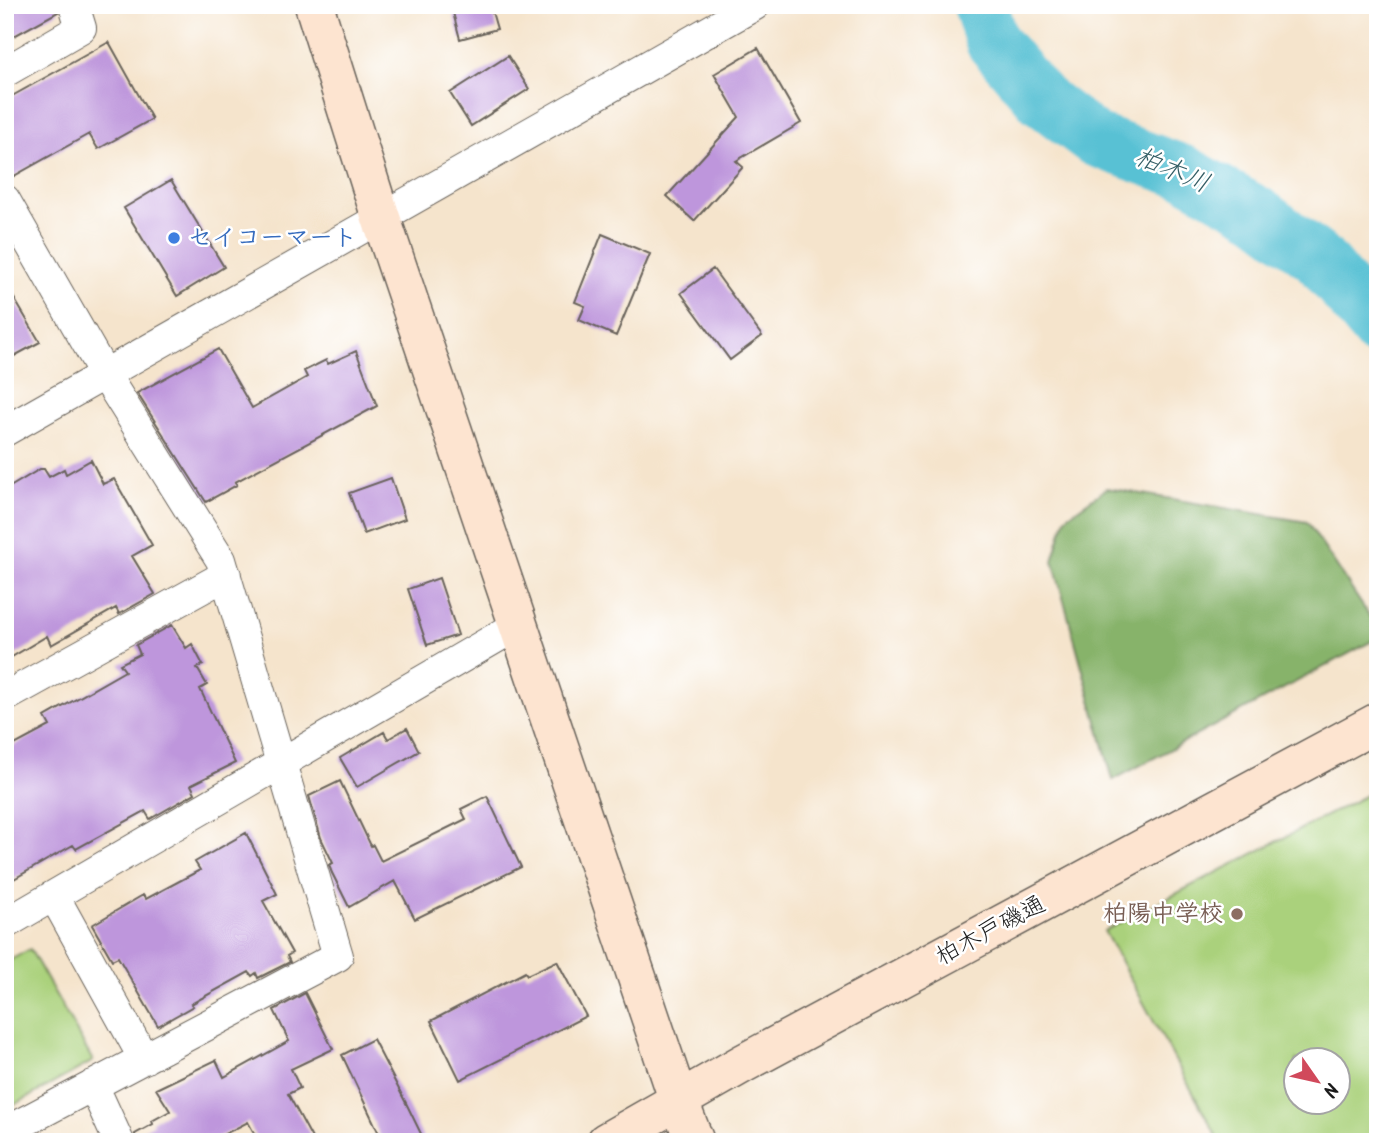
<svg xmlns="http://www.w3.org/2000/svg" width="1383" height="1147" font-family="Kalam,'Klee One',sans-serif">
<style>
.green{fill:#aad17b;stroke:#63764c;stroke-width:2;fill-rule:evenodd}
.forest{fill:#87b36b;stroke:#526844;stroke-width:2}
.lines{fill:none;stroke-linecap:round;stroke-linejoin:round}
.river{stroke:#58c1d4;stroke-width:54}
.building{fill:#be96dc}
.street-casing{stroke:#68625a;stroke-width:32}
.secondary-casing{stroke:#68625a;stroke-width:41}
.street{stroke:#fff;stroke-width:30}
.secondary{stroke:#fde4d0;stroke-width:38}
.shop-dot{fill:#3f7fe0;stroke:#fff;stroke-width:2.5}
.education-dot{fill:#8d6e63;stroke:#fff;stroke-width:2.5}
.labels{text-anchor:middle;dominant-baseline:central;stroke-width:5;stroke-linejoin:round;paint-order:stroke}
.shop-label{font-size:24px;font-weight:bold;fill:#366cbe;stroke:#fff;text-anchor:start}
.education-label{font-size:24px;font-weight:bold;fill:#785e54;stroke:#fff;text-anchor:end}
.street-label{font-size:24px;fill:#1c1c1c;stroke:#fff}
.water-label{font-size:26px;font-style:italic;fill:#345e66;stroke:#fff}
</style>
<rect width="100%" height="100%" fill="#fff"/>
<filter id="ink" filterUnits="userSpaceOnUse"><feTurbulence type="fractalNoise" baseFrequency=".0143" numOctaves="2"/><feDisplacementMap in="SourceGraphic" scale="14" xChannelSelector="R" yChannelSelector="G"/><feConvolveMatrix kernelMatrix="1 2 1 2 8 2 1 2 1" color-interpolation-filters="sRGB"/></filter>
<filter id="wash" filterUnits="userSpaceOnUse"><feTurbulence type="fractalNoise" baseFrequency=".00686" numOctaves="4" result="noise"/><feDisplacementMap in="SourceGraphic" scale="28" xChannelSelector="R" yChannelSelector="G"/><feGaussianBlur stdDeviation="1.57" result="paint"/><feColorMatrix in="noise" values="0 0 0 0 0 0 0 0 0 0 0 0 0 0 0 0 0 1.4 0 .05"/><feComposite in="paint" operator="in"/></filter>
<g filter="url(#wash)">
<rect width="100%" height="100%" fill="#f5e4cc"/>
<path class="green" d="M 1378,789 L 1378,1142 L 1220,1142 L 1104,931 ZM 1296,1060 L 1338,1060 L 1338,1102 L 1296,1102 Z
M 30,949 L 93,1061 L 5,1110 L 5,963 Z"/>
<path class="forest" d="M 1107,488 L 1307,522 L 1378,629 L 1378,638 L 1113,780 L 1053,561 L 1066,517 Z"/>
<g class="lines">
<path class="river" d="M 980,5 L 992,42 L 1042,100 L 1095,140 L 1186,173 L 1259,214 L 1319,259 L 1378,330"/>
</g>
<g id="blocks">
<path class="building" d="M 5,5 L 57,5 L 58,12 L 5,41 Z
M 451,5 L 490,5 L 497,29 L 460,39 Z
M 109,42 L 152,119 L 98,149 L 89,134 L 5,181 L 5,100 Z
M 758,48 L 801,123 L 736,161 L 743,167 L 694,221 L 667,196 L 739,117 L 714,74 Z
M 508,56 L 529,89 L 471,126 L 450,93 Z
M 171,180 L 224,267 L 177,296 L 124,208 Z
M 602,234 L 650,254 L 616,336 L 579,320 L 585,306 L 575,302 Z
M 713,269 L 762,336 L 730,360 L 681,293 Z
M 5,283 L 40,342 L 5,361 Z
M 218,349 L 252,408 L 307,377 L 304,371 L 326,360 L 328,364 L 356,351 L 377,406 L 235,482 L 237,485 L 206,502 L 137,393 Z
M 91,460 L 103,484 L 114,479 L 152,545 L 132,556 L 155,594 L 119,614 L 116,608 L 51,645 L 47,636 L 5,661 L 5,490 L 40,469 L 44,469 L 49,477 L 64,469 L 66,474 Z
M 391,478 L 405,519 L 364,534 L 349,493 Z
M 439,578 L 458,635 L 427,645 L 408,589 Z
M 172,625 L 186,648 L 192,644 L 203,665 L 197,668 L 207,685 L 200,689 L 235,763 L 191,785 L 195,793 L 150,819 L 145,811 L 76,849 L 73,845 L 5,884 L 5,750 L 50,726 L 45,717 L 125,671 L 120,664 L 140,654 L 136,645 Z
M 407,728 L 419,751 L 357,787 L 340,758 L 384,732 L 388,739 Z
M 340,781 L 371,846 L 373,845 L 381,861 L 466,819 L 461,809 L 487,796 L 521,867 L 415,919 L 395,881 L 349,907 L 332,873 L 329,865 L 333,863 L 321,838 L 309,796 Z
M 246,833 L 277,894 L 263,901 L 292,953 L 287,956 L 290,962 L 258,978 L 256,973 L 252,976 L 249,972 L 191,1004 L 193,1006 L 158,1026 L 118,957 L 112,960 L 92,925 L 143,895 L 146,899 L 200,870 L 195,862 Z
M 557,961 L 586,1016 L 460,1080 L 431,1021 L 525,972 L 527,975 Z
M 305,993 L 333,1049 L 291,1069 L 300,1088 L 288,1094 L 314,1142 L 259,1142 L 248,1122 L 209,1142 L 136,1142 L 135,1134 L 153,1124 L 152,1121 L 170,1111 L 156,1089 L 216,1060 L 224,1077 L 289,1041 L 274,1010 Z
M 373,1039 L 407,1105 L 425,1142 L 383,1142 L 342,1055 Z"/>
</g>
</g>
<g filter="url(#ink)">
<use href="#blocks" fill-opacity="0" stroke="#68625a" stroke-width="2"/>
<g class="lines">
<g class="street-casing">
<path id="street" d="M 5,72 L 81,28 L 74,5
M 5,200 L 105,375 L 221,560 L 338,956 L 5,1132
M 5,431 L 755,5
M 5,697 L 226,575
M 54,896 L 144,1059
M 5,924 L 518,625
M 93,1085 L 119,1142"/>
</g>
<g class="secondary-casing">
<path id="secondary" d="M 314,5 L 381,218 L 678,1099 L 695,1142
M 606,1142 L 744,1063 L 1378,722"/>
</g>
<use href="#street" class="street"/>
<use href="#secondary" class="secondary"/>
</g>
</g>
<circle class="shop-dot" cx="174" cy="238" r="7"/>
<circle class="education-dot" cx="1237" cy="914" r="7"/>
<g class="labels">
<g class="shop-label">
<text x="188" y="238">セイコーマート</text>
</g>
<g class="education-label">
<text x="1223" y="914">柏陽中学校</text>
</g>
<g class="street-label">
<text transform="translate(991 931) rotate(-28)">柏木戸磯通</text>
</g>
<g class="water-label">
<text transform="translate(1172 171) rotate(23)">柏木川</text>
</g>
</g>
<rect width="1383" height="1147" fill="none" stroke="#fff" stroke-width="28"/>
<g transform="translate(1317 1081) rotate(124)"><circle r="33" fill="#ffffff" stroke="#a4a4a4" stroke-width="2"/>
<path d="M0-5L12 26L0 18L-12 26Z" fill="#d1495b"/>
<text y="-10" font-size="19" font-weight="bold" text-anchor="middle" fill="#1c1c1c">N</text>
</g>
</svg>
